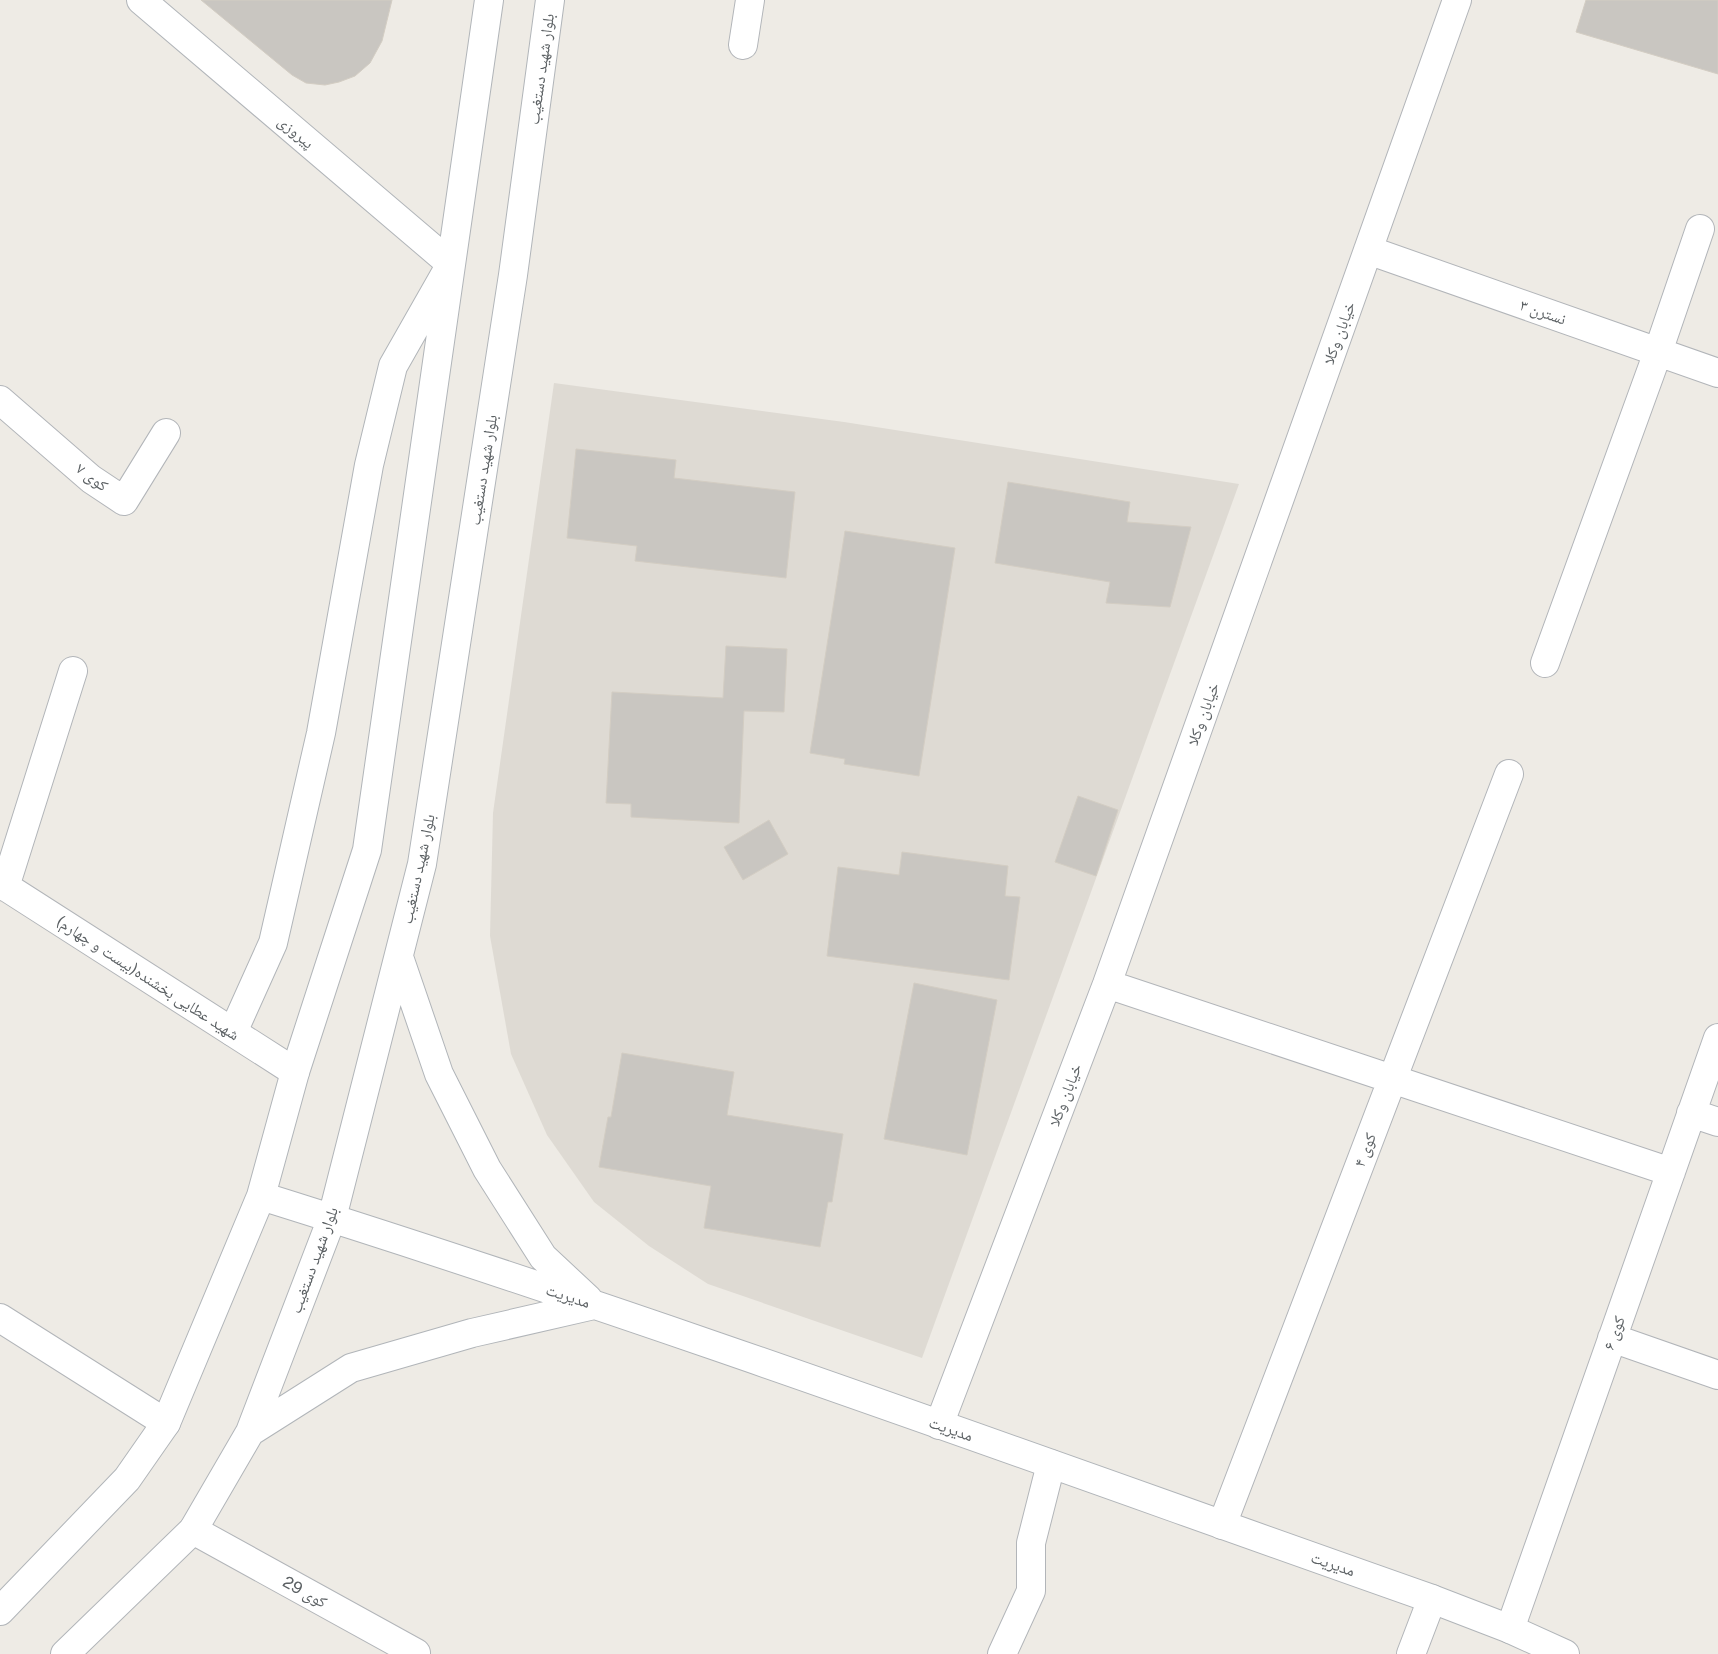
<svg xmlns="http://www.w3.org/2000/svg" width="1718" height="1654" font-family="'Public Sans','Noto Naskh Arabic',sans-serif">
<style>
.education{fill:#dedad3}
.building{fill:#c9c6c1;stroke:#d3cdc3}
.lines{fill:none;stroke-linecap:round;stroke-linejoin:round}
.street-casing{stroke:#b2b5b9;stroke-width:30}
.secondary-casing{stroke:#b1b5b9;stroke-width:30}
.street{stroke:#fff;stroke-width:28}
.secondary{stroke:#fff;stroke-width:28}
.labels{text-anchor:middle;dominant-baseline:central;stroke-width:4;stroke-linejoin:round;paint-order:stroke}
.street-label{font-size:16px;fill:#5c6164;stroke:#fff}
</style>
<rect width="100%" height="100%" fill="#eeebe5"/>
<path class="education" d="M 554,383 L 844,422 L 1239,484 L 922,1358 L 708,1284 L 649,1246 L 594,1202 L 547,1135 L 511,1054 L 490,936 L 493,813 Z"/>
<path class="building" d="M 201,0 L 392,0 L 382,41 L 370,63 L 355,76 L 339,82 L 325,85 L 306,83 L 292,75 Z
M 1586,0 L 1718,0 L 1718,74 L 1576,32 Z
M 576,449 L 676,460 L 674,478 L 795,492 L 786,578 L 635,561 L 637,546 L 567,538 Z
M 1008,482 L 1130,502 L 1127,522 L 1191,527 L 1170,607 L 1106,603 L 1110,582 L 995,563 Z
M 845,531 L 955,548 L 919,776 L 844,764 L 845,759 L 810,753 Z
M 726,646 L 787,649 L 784,712 L 744,711 L 739,823 L 631,817 L 631,804 L 606,803 L 612,692 L 723,698 Z
M 1078,796 L 1118,810 L 1096,876 L 1055,862 Z
M 769,820 L 788,854 L 743,880 L 724,847 Z
M 902,852 L 1008,866 L 1005,896 L 1020,897 L 1009,980 L 827,956 L 838,867 L 899,875 Z
M 914,983 L 997,1000 L 967,1155 L 884,1139 Z
M 622,1053 L 734,1072 L 727,1115 L 843,1134 L 832,1202 L 828,1202 L 820,1247 L 704,1228 L 711,1186 L 599,1167 L 608,1117 L 611,1117 Z"/>
<g class="lines">
<g class="street-casing">
<path id="street" d="M 743,45 L 750,0
M 1368,250 L 1718,373
M 0,400 L 91,479 L 124,501 L 166,433
M 1545,663 L 1658,352 L 1700,229
M 0,883 L 295,1072
M 5,887 L 73,671
M 1107,984 L 1671,1172
M 1691,1113 L 1718,1122
M 0,1318 L 166,1423
M 1612,1338 L 1718,1375
M 939,1425 L 1107,984 L 1457,0
M 1222,1525 L 1509,774
M 193,1530 L 416,1653 L 415,1654
M 1510,1629 L 1718,1038
M 1002,1654 L 1031,1591 L 1031,1543 L 1051,1464
M 1411,1654 L 1432,1599"/>
</g>
<g class="secondary-casing">
<path id="secondary" d="M 141,0 L 451,264 L 393,366 L 369,465 L 321,733 L 273,943 L 233,1032
M 399,957 L 439,1074 L 487,1169 L 543,1257 L 588,1299
M 261,1196 C 655,1319 1043,1462 1432,1599 L 1510,1629 L 1565,1654
M 250,1432 L 351,1368 L 472,1333 L 594,1305
M 0,1611 L 127,1479 L 166,1423 L 261,1196 L 295,1072 L 367,850 L 489,0
M 65,1654 L 193,1530 L 250,1432 L 332,1218 L 422,864 L 513,275 L 550,0"/>
</g>
<use href="#street" class="street"/>
<use href="#secondary" class="secondary"/>
</g>
<g class="labels">
<g class="street-label">
<text transform="translate(541 69) rotate(-82)">بلوار شهید دستغیب</text>
<text transform="translate(296 132) rotate(40)">پیروزی</text>
<text transform="translate(1543 312) rotate(19)">نسترن ۳</text>
<text transform="translate(1339 333) rotate(-70)">خیابان وکلا</text>
<text transform="translate(483 470) rotate(-81)">بلوار شهید دستغیب</text>
<text transform="translate(92 477) rotate(37)">کوی ۷</text>
<text transform="translate(1203 714) rotate(-70)">خیابان وکلا</text>
<text transform="translate(418 869) rotate(-78)">بلوار شهید دستغیب</text>
<text transform="translate(148 978) rotate(33)">شهید عطایی بخشنده(بیست و چهارم)</text>
<text transform="translate(1065 1095) rotate(-69)">خیابان وکلا</text>
<text transform="translate(1365 1150) rotate(-69)">کوی ۴</text>
<text transform="translate(314 1260) rotate(-70)">بلوار شهید دستغیب</text>
<text transform="translate(568 1296) rotate(18)">مدیریت</text>
<text transform="translate(1614 1333) rotate(-70)">کوی ۶</text>
<text transform="translate(951 1429) rotate(19)">مدیریت</text>
<text transform="translate(1333 1564) rotate(19)">مدیریت</text>
<text transform="translate(305 1592) rotate(29)">کوی 29</text>
</g>
</g>
</svg>
